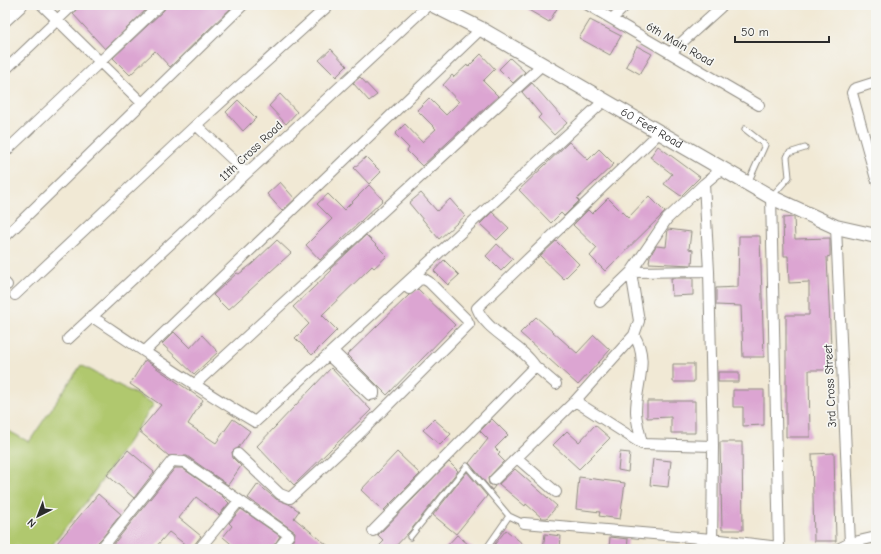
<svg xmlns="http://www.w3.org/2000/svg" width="881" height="554" font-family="'Comic Neue',sans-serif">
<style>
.green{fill:#b0c86e;stroke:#6e7a4c}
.building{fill:#dca5d2}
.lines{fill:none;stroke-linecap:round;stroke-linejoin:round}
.lane-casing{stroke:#8e8a80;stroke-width:7}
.street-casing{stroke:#8e8a80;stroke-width:12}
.secondary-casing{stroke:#8e8a80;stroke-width:16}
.lane{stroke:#fff;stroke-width:5}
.street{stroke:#fff;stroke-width:10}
.secondary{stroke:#fff;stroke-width:14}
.labels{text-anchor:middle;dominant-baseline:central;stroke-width:3.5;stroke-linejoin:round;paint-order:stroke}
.street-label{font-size:12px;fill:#2b2b2b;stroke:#f6f6f2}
</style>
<rect width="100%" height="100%" fill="#f6f6f2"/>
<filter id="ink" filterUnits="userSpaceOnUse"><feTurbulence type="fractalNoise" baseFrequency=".025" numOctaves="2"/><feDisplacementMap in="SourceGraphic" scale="8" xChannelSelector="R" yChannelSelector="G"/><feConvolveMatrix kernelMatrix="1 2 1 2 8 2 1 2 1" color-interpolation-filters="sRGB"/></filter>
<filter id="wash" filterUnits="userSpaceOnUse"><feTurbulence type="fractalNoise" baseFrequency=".012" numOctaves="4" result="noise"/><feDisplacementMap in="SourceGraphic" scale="16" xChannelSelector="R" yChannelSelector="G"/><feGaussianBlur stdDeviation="0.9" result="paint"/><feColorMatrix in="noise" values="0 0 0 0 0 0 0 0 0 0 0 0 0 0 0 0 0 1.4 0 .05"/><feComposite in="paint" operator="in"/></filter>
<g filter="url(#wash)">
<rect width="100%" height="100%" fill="#f1e9d5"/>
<path class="green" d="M 81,365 L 154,404 L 94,492 L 49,549 L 5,549 L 5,429 L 29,442 Z"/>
<g id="blocks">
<path class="building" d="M 79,5 L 151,5 L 105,49 L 73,14 Z
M 166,5 L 234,5 L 170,67 L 155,51 L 130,75 L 113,58 L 164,10 Z
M 520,5 L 559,5 L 549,22 Z
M 590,20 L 621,36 L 610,55 L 579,38 Z
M 637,46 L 652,54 L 640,74 L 626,66 Z
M 331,49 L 347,66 L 336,77 L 319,60 Z
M 481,54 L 495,69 L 483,81 L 498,96 L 422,166 L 407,151 L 409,148 L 395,134 L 405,124 L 422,142 L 436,129 L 417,110 L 429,98 L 446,115 L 459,102 L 443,85 L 452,75 L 454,77 L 467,65 L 468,67 Z
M 510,58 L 525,72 L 513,83 L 499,69 Z
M 360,77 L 377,95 L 369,101 L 353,83 Z
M 532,83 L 567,123 L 554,135 L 538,118 L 541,115 L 522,92 Z
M 280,94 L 297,112 L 286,124 L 269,106 Z
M 238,100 L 256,118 L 243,131 L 226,112 Z
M 569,142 L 588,160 L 599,149 L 614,164 L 577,199 L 579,201 L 564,216 L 561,213 L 551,223 L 519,190 Z
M 658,146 L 700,177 L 681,196 L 664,184 L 672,174 L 650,157 Z
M 366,157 L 381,172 L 369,184 L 354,168 Z
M 280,182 L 295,199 L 282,211 L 267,194 Z
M 369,185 L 383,200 L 320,260 L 306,245 L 332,219 L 317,204 L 328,194 L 344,210 Z
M 421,193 L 437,211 L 450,199 L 465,216 L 439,239 L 409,203 Z
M 649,196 L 665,212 L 605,271 L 590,256 L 597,248 L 573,225 L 588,210 L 592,214 L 608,198 L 628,218 Z
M 492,212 L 509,228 L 497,240 L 480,224 Z
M 794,217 L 795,239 L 830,238 L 830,256 L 827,257 L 832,370 L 809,370 L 810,437 L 786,437 L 786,315 L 809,315 L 809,282 L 789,283 L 788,256 L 784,256 L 783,218 Z
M 668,229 L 691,232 L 689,249 L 693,250 L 692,265 L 649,263 L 650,256 L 656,246 L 666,247 Z
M 366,235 L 387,256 L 374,268 L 372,266 L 322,315 L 337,330 L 312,355 L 295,338 L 309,324 L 293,307 L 331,271 L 330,269 Z
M 739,236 L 760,236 L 764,357 L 743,357 L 741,306 L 716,305 L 716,288 L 738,287 Z
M 277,240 L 291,253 L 228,310 L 213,295 L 237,273 L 239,274 L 252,264 Z
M 556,241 L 579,264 L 564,279 L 540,256 Z
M 497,244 L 513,259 L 501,271 L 486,256 Z
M 444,260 L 459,275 L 448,285 L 434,271 Z
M 671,278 L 693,278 L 693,295 L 672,296 Z
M 418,289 L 455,325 L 387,395 L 347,355 L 409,295 Z
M 536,317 L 577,353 L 594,335 L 610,350 L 578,385 L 520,333 Z
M 174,332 L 190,348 L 202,335 L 218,352 L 194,374 L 162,344 Z
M 145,360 L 203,400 L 188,424 L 213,441 L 216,443 L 233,419 L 250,431 L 238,448 L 232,452 L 233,458 L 241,466 L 228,485 L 187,456 L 169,456 L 139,431 L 161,405 L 130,384 Z
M 673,364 L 694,364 L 694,382 L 673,382 Z
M 331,368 L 371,410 L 294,485 L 257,446 Z
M 718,372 L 739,372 L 739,382 L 718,382 Z
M 733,390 L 764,390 L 764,425 L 743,426 L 743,407 L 733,407 Z
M 647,401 L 695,401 L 695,433 L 671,433 L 671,417 L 647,418 Z
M 434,419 L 451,434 L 440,445 L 423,430 Z
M 492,419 L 508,435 L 495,448 L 500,453 L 498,455 L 504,461 L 488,478 L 489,484 L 495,486 L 492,490 L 469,463 L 488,439 L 480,431 Z
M 595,425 L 610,438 L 579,469 L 553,445 L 567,431 L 579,442 Z
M 720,442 L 742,442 L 743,530 L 722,530 Z
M 128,450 L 154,472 L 134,498 L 107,475 Z
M 397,452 L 420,474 L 383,511 L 361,490 Z
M 620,452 L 630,453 L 628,472 L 618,470 Z
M 834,453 L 836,541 L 814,541 L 812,454 Z
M 653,459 L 671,461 L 668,487 L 650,485 Z
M 449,462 L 458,471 L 410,531 L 393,549 L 376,549 L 384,541 L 378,535 Z
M 175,468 L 182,468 L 221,495 L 229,503 L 219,515 L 196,497 L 179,518 L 201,536 L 191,549 L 169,532 L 154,549 L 115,549 L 112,546 Z
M 515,469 L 557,506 L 547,518 L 542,518 L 526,504 L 525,506 L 499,484 Z
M 467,472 L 487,496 L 456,534 L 433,515 Z
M 579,477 L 625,483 L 620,519 L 599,516 L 600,512 L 576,509 Z
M 258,484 L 276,499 L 289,504 L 299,511 L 294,518 L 332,549 L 286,549 L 294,539 L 295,532 L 248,498 Z
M 98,494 L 121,514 L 102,538 L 91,549 L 52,549 Z
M 241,509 L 280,536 L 272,549 L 237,549 L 223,537 L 232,526 L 229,523 Z
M 506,530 L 529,549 L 491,549 Z
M 545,534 L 561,536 L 560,549 L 543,549 Z
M 457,535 L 474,549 L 444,549 Z
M 610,537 L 628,539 L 627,549 L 609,549 Z"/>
</g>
</g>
<g filter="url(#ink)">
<use href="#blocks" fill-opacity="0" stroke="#8e8a80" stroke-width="1"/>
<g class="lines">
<g class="lane-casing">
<path id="lane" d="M 745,129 L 765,145 L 748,183
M 772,196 L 789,177 L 787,157 L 789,153 L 805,148
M 509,516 L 524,523
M 410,537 L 467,466 L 509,516 L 486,549"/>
</g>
<g class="street-casing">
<path id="street" d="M 42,5 L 142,103
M 588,5 L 759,105
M 612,19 L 626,5
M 670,53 L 723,5
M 5,70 L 73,5
M 876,82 L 854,89 L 852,93 L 876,179
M 196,125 L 247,173
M 5,152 L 160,5
M 771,197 L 779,549
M 836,227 L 850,543
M 5,232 L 8,234 L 243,5
M 631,272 L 639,321 L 634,335 C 650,360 636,384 636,411 C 636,421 640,433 642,444 L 713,446
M 631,272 L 709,271
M 5,283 L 7,285
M 15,295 L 196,125 L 329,5
M 600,302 L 631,272 L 667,219 L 704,184
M 91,316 C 145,352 199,389 255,422 L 605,100
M 68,339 L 428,5
M 145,351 L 481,29
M 328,355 L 370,395 L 374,394 L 374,391 L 333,351
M 535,366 L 556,384
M 194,385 L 543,64
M 575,401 L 642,444
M 238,454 L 280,494 L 290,498 L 358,435 L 469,324 L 467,320 L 429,282 L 424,279 L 419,280 L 409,289
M 517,458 L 556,492
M 494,480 L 575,401 L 634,335
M 524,523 L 712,539 L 779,547
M 373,531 L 535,366 C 521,344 486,332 477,308 L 660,132
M 101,549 L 172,461 L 184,462 L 289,535 L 278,549
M 199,549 L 239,501
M 712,549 L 713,446 L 709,271 L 704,184 L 723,168
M 838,549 L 850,543 L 876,537"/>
</g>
<g class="secondary-casing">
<g id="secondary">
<path id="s1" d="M 433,5 L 481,29 L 771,197 L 836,227 L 876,236"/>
<path d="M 5,19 L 20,5"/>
</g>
</g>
<use href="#lane" class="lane"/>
<use href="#street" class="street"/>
<use href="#secondary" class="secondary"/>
</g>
</g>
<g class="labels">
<g class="street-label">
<text transform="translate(680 44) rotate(30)">6th Main Road</text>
<text stroke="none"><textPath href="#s1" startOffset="251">60 Feet Road</textPath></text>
<text transform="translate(251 151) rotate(-43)">11th Cross Road</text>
<text transform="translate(830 386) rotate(-93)">3rd Cross Street</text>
</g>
</g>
<rect width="881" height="554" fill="none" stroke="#f6f6f2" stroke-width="20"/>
<g transform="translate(38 516) rotate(222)" stroke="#f6f6f2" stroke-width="3" paint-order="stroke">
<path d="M0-3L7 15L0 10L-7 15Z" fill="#2b2b2b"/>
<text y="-6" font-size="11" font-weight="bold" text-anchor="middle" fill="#2b2b2b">N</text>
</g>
<path d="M735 36v6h94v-6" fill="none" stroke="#2b2b2b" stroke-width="2"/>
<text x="741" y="36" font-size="12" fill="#2b2b2b" stroke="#f6f6f2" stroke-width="3" paint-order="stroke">50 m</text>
</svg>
